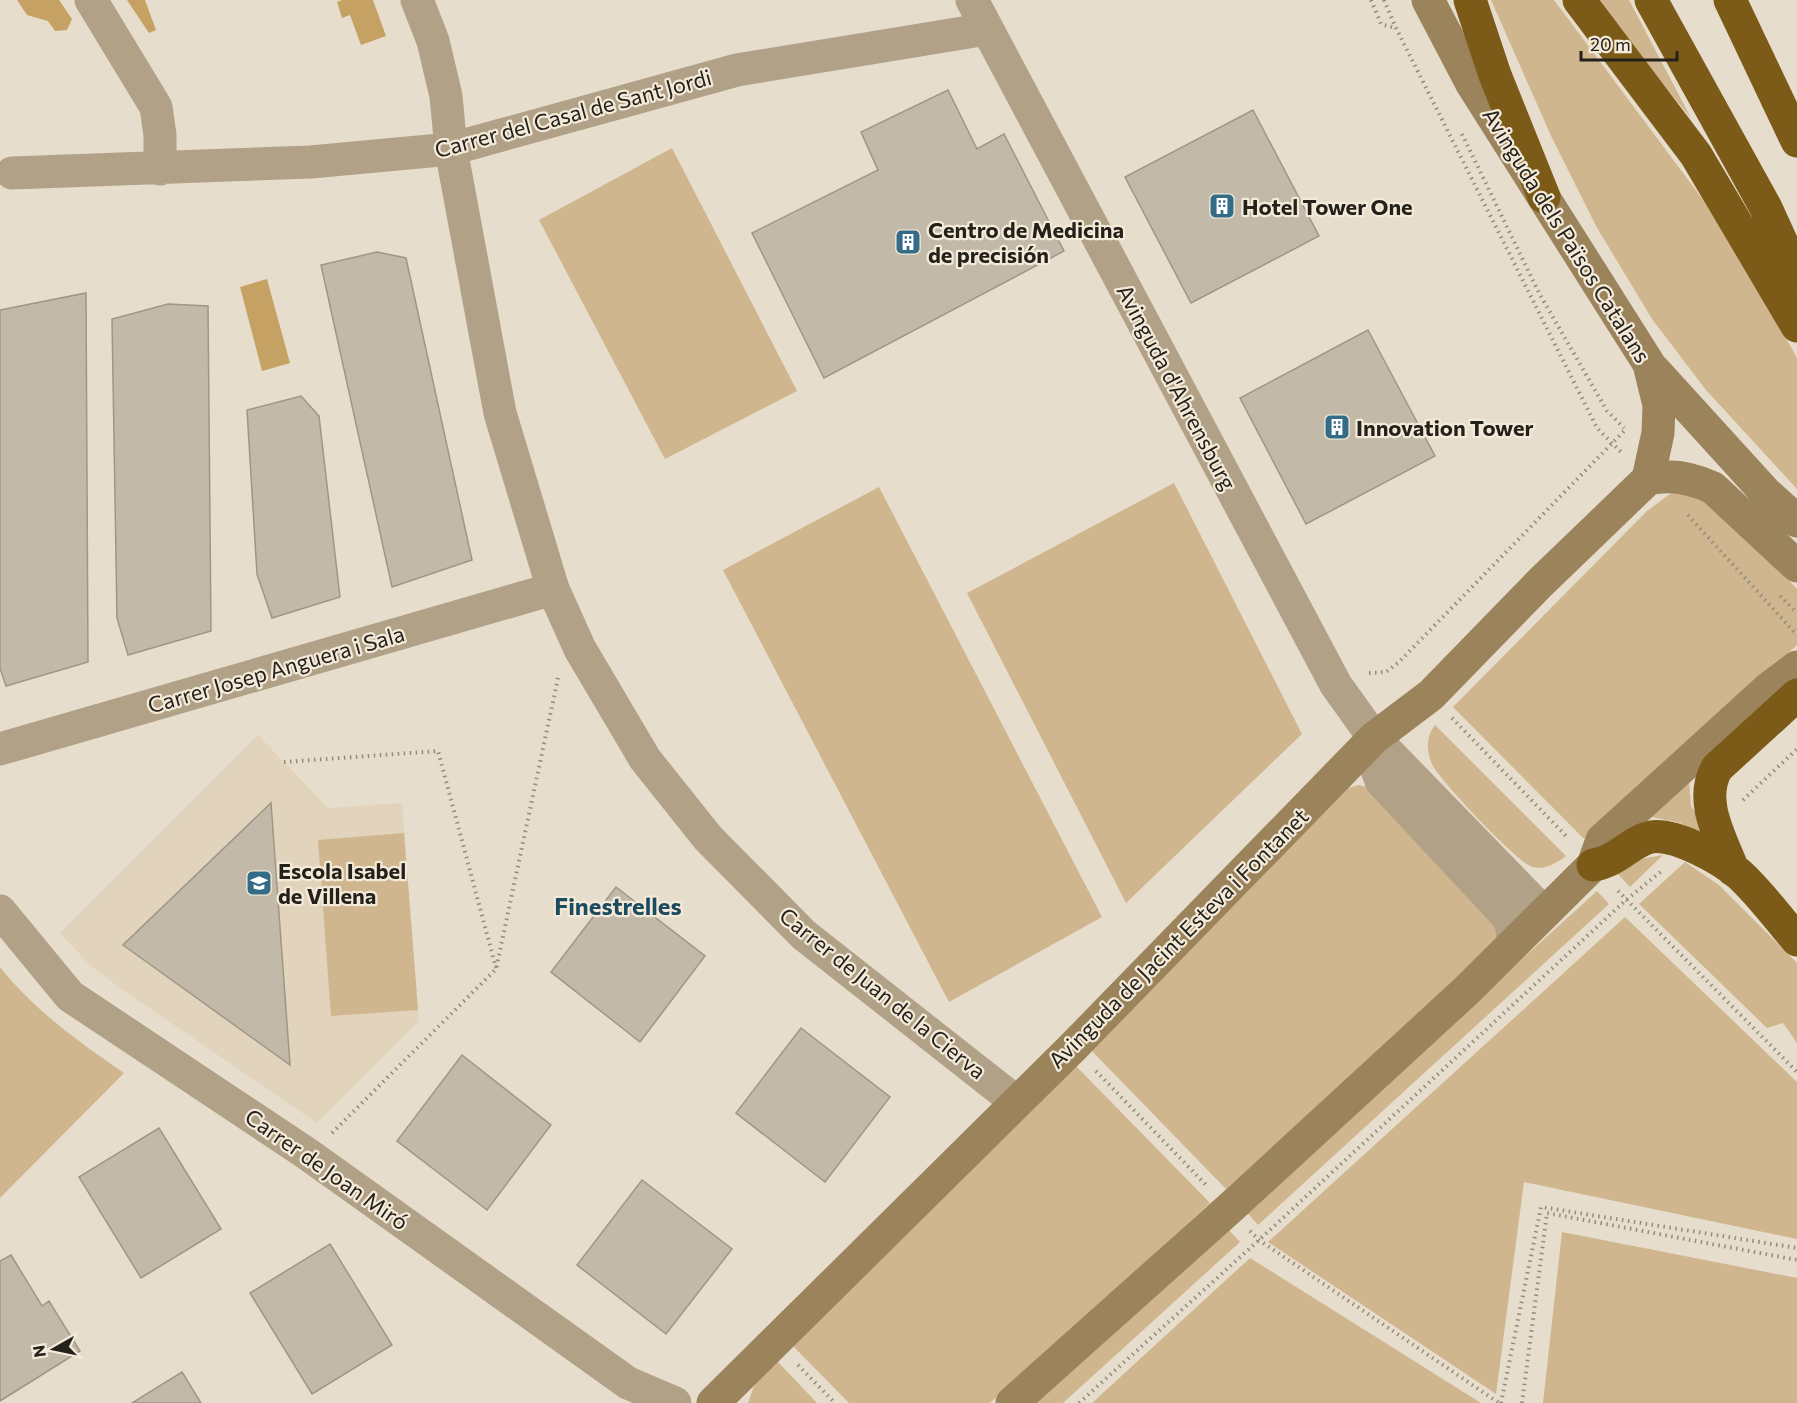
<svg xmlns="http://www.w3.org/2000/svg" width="1797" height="1403" font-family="Commissioner,sans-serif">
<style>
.built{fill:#e2d3bc}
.green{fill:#cfb68e}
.water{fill:#c5a263}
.building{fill:#c3b9a9;stroke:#9f9686;stroke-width:1.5}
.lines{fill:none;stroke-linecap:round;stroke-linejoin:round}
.path{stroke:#938b7f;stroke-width:4;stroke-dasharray:1.5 4.5;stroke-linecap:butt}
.street{stroke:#b1a187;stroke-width:33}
.secondary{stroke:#9b835c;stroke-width:33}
.highway{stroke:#7c5b18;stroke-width:33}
.labels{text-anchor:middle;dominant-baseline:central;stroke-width:4.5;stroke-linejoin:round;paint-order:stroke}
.street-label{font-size:22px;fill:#24201a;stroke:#f4ead9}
.poi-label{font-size:22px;font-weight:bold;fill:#24201a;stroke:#f4ead9;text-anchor:start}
.neighbourhood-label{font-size:24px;font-weight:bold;fill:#1c4a5e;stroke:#f4ead9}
</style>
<rect width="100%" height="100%" fill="#e7ddcc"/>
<path class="built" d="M 258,735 L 328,808 L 402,803 L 419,1021 L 317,1123 L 120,988 L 88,963 L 60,933 Z"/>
<path class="green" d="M 1491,0 L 1554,0 L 1704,201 L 1791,347 L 1797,358 L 1797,489 L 1706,390 L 1652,319 L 1596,226 L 1552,138 Z
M 1595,0 L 1629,0 L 1691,118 L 1597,4 Z
M 672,148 L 797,391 L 665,459 L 539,220 Z
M 1174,483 L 1302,734 L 1126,903 L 967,593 Z
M 879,487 L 1102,917 L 949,1002 L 723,570 Z
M 1684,491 L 1717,505 L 1797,589 L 1797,645 L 1584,839 L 1453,707 L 1647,511 L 1670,494 Z
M 1435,725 L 1566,856 C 1555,864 1546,870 1532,867 C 1518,863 1438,779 1432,764 C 1426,750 1426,737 1435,725 Z
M 1689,782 L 1691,806 L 1714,841 L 1680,823 L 1652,817 L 1651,815 Z
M 1358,785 L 1371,788 L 1498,923 L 1496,941 L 1483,956 L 1226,1189 L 1088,1047 L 1345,789 Z
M 404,833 L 418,1010 L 331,1016 L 318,840 Z
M 1663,855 L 1630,887 L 1617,873 L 1635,860 Z
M 1685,862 L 1719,885 L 1797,963 L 1797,1043 L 1783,1023 L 1767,1028 L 1639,904 Z
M 1597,891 L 1609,904 L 1258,1225 L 1245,1210 Z
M 1625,917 L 1797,1082 L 1797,1239 L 1524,1182 L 1496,1394 L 1268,1242 Z
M 0,967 C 35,1011 78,1041 124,1073 L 0,1198 Z
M 1073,1063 L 1210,1203 L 990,1403 L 849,1403 L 792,1345 Z
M 1227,1228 L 1240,1242 L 1063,1403 L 1034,1403 Z
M 1562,1232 L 1797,1278 L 1797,1403 L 1543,1403 Z
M 1250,1258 L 1481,1403 L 1092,1403 Z
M 777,1361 L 817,1403 L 748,1403 L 755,1383 Z"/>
<path class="water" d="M 17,0 L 59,0 L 72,19 L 67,30 L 55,31 L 48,21 L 27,15 Z
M 127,0 L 145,0 L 156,30 L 149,33 Z
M 342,0 L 373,0 L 386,36 L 361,45 L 350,15 L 342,18 L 337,2 Z
M 267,279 L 290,363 L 262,371 L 240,287 Z"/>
<path class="building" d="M 948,90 L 977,149 L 1004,134 L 1064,251 L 824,378 L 752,233 L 878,170 L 861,132 Z
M 1253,110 L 1319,236 L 1191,303 L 1125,177 Z
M 377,252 L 406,258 L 472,560 L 392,587 L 321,265 Z
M 86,293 L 88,662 L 6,686 L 0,668 L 0,310 Z
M 168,304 L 208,306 L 211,631 L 128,655 L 117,618 L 112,319 Z
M 1368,330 L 1435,456 L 1306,524 L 1240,398 Z
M 301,396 L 319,416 L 340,597 L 272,618 L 257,574 L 247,410 Z
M 271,803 L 290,1065 L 123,945 Z
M 616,887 L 705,956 L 640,1042 L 551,972 Z
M 801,1028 L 890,1097 L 825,1182 L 736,1113 Z
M 462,1055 L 551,1125 L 487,1210 L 397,1141 Z
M 159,1128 L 221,1229 L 141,1278 L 79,1177 Z
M 642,1180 L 732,1249 L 666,1334 L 577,1265 Z
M 330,1244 L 392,1345 L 312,1394 L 250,1293 Z
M 11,1255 L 42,1306 L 49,1301 L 80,1351 L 0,1401 L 0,1261 Z
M 182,1372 L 201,1403 L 132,1403 Z"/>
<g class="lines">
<path class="path" d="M 1371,0 L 1381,24 L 1395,28
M 1384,0 L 1396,28 L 1597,428 L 1621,452
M 1462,134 L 1539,293 L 1607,411 L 1624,428
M 1688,515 L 1796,634
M 1780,596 L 1797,613
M 1369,673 L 1386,672 L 1399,662 L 1624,431
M 1452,718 L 1568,838
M 284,762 L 438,751 L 496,968
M 1743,800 L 1797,749
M 1618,891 L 1797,1072
M 1096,1071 L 1208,1187
M 332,1133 L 496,969 L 558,678
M 1250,1231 L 1259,1240 L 1499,1403
M 798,1365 L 835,1403
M 1079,1403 L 1259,1240 L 1626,900 L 1663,870
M 1501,1403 L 1541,1207 L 1797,1248
M 1522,1403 L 1547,1213 L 1797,1260"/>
<path class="street" d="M 91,0 L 156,107 L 160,135 L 160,169
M 417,0 L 433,41 L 446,96 L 451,149 L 500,413 L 553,589 L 580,649 L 645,759 L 708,838 L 804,935 L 1015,1101
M 972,0 L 1336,685 L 1374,738 L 1543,912
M 12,173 L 311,162 L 451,149 L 737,70 L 987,29
M 1374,738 L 1376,767 L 1381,781 L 1508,917 L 1512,927 L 1513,944
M 0,749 L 553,589
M 0,911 L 70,996 L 306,1153 L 628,1383 L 675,1403"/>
<path class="secondary" d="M 1428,0 L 1472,84 L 1649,364 L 1659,405 L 1658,433 L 1648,479
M 1654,370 L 1766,493 L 1797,521
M 713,1403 L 1074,1046 L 1374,738 L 1431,695 L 1541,582 L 1648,479 C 1670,474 1692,478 1713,488 L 1797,566
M 1012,1403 L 1230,1208 L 1466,991 L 1593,865 L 1602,840 L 1768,689 L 1797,667"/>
<path class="highway" d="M 1470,0 L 1495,75 L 1544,197
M 1579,0 L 1696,155 L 1797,326
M 1651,0 L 1766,208 L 1797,276
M 1730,0 L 1797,141
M 1593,865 C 1619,861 1629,842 1651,837 C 1675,833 1721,859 1739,874 C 1760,893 1778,918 1797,940
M 1733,870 C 1721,838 1698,801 1717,768 L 1797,695"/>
</g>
<defs>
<g id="building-square" transform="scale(1.35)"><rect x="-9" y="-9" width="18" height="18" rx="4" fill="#346c87" stroke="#f4ead9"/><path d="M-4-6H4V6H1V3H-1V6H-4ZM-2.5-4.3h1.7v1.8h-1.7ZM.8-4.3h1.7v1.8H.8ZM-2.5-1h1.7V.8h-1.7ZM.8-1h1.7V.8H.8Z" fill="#fff"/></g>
<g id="school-square" transform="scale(1.35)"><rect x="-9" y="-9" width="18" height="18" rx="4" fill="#346c87" stroke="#f4ead9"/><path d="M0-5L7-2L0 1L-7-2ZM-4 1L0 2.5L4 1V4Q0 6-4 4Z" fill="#fff"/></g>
</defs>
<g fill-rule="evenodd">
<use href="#building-square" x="1222" y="206"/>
<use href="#building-square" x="908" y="242"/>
<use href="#building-square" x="1337" y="427"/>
<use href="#school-square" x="259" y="883"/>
</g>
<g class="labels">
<g class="street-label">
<text transform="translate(573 113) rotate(-15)">Carrer del Casal de Sant Jordi</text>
<text transform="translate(1567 235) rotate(58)">Avinguda dels Països Catalans</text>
<text transform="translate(1177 387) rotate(62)">Avinguda d'Ahrensburg</text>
<text transform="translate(276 669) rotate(-16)">Carrer Josep Anguera i Sala</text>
<text transform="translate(1178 938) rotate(-45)">Avinguda de Jacint Esteva i Fontanet</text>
<text transform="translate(883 993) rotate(39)">Carrer de Juan de la Cierva</text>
<text transform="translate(327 1169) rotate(35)">Carrer de Joan Miró</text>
</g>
<g class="poi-label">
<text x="1242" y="206">Hotel Tower One</text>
<text x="928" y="229">Centro de Medicina<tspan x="928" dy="25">de precisión</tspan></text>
<text x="1356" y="427">Innovation Tower</text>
<text x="278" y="870">Escola Isabel<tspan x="278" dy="25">de Villena</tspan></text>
</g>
<g class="neighbourhood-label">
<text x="618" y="905">Finestrelles</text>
</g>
</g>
<g transform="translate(54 1349) rotate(261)" stroke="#f4ead9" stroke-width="4.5" paint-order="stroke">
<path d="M0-4.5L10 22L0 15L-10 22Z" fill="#24201a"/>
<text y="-9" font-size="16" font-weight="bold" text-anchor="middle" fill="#24201a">N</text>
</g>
<path d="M1581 51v9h96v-9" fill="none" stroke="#24201a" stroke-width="3"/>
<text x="1590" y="51" font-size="18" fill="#24201a" stroke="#f4ead9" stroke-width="4.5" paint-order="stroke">20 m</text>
</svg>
